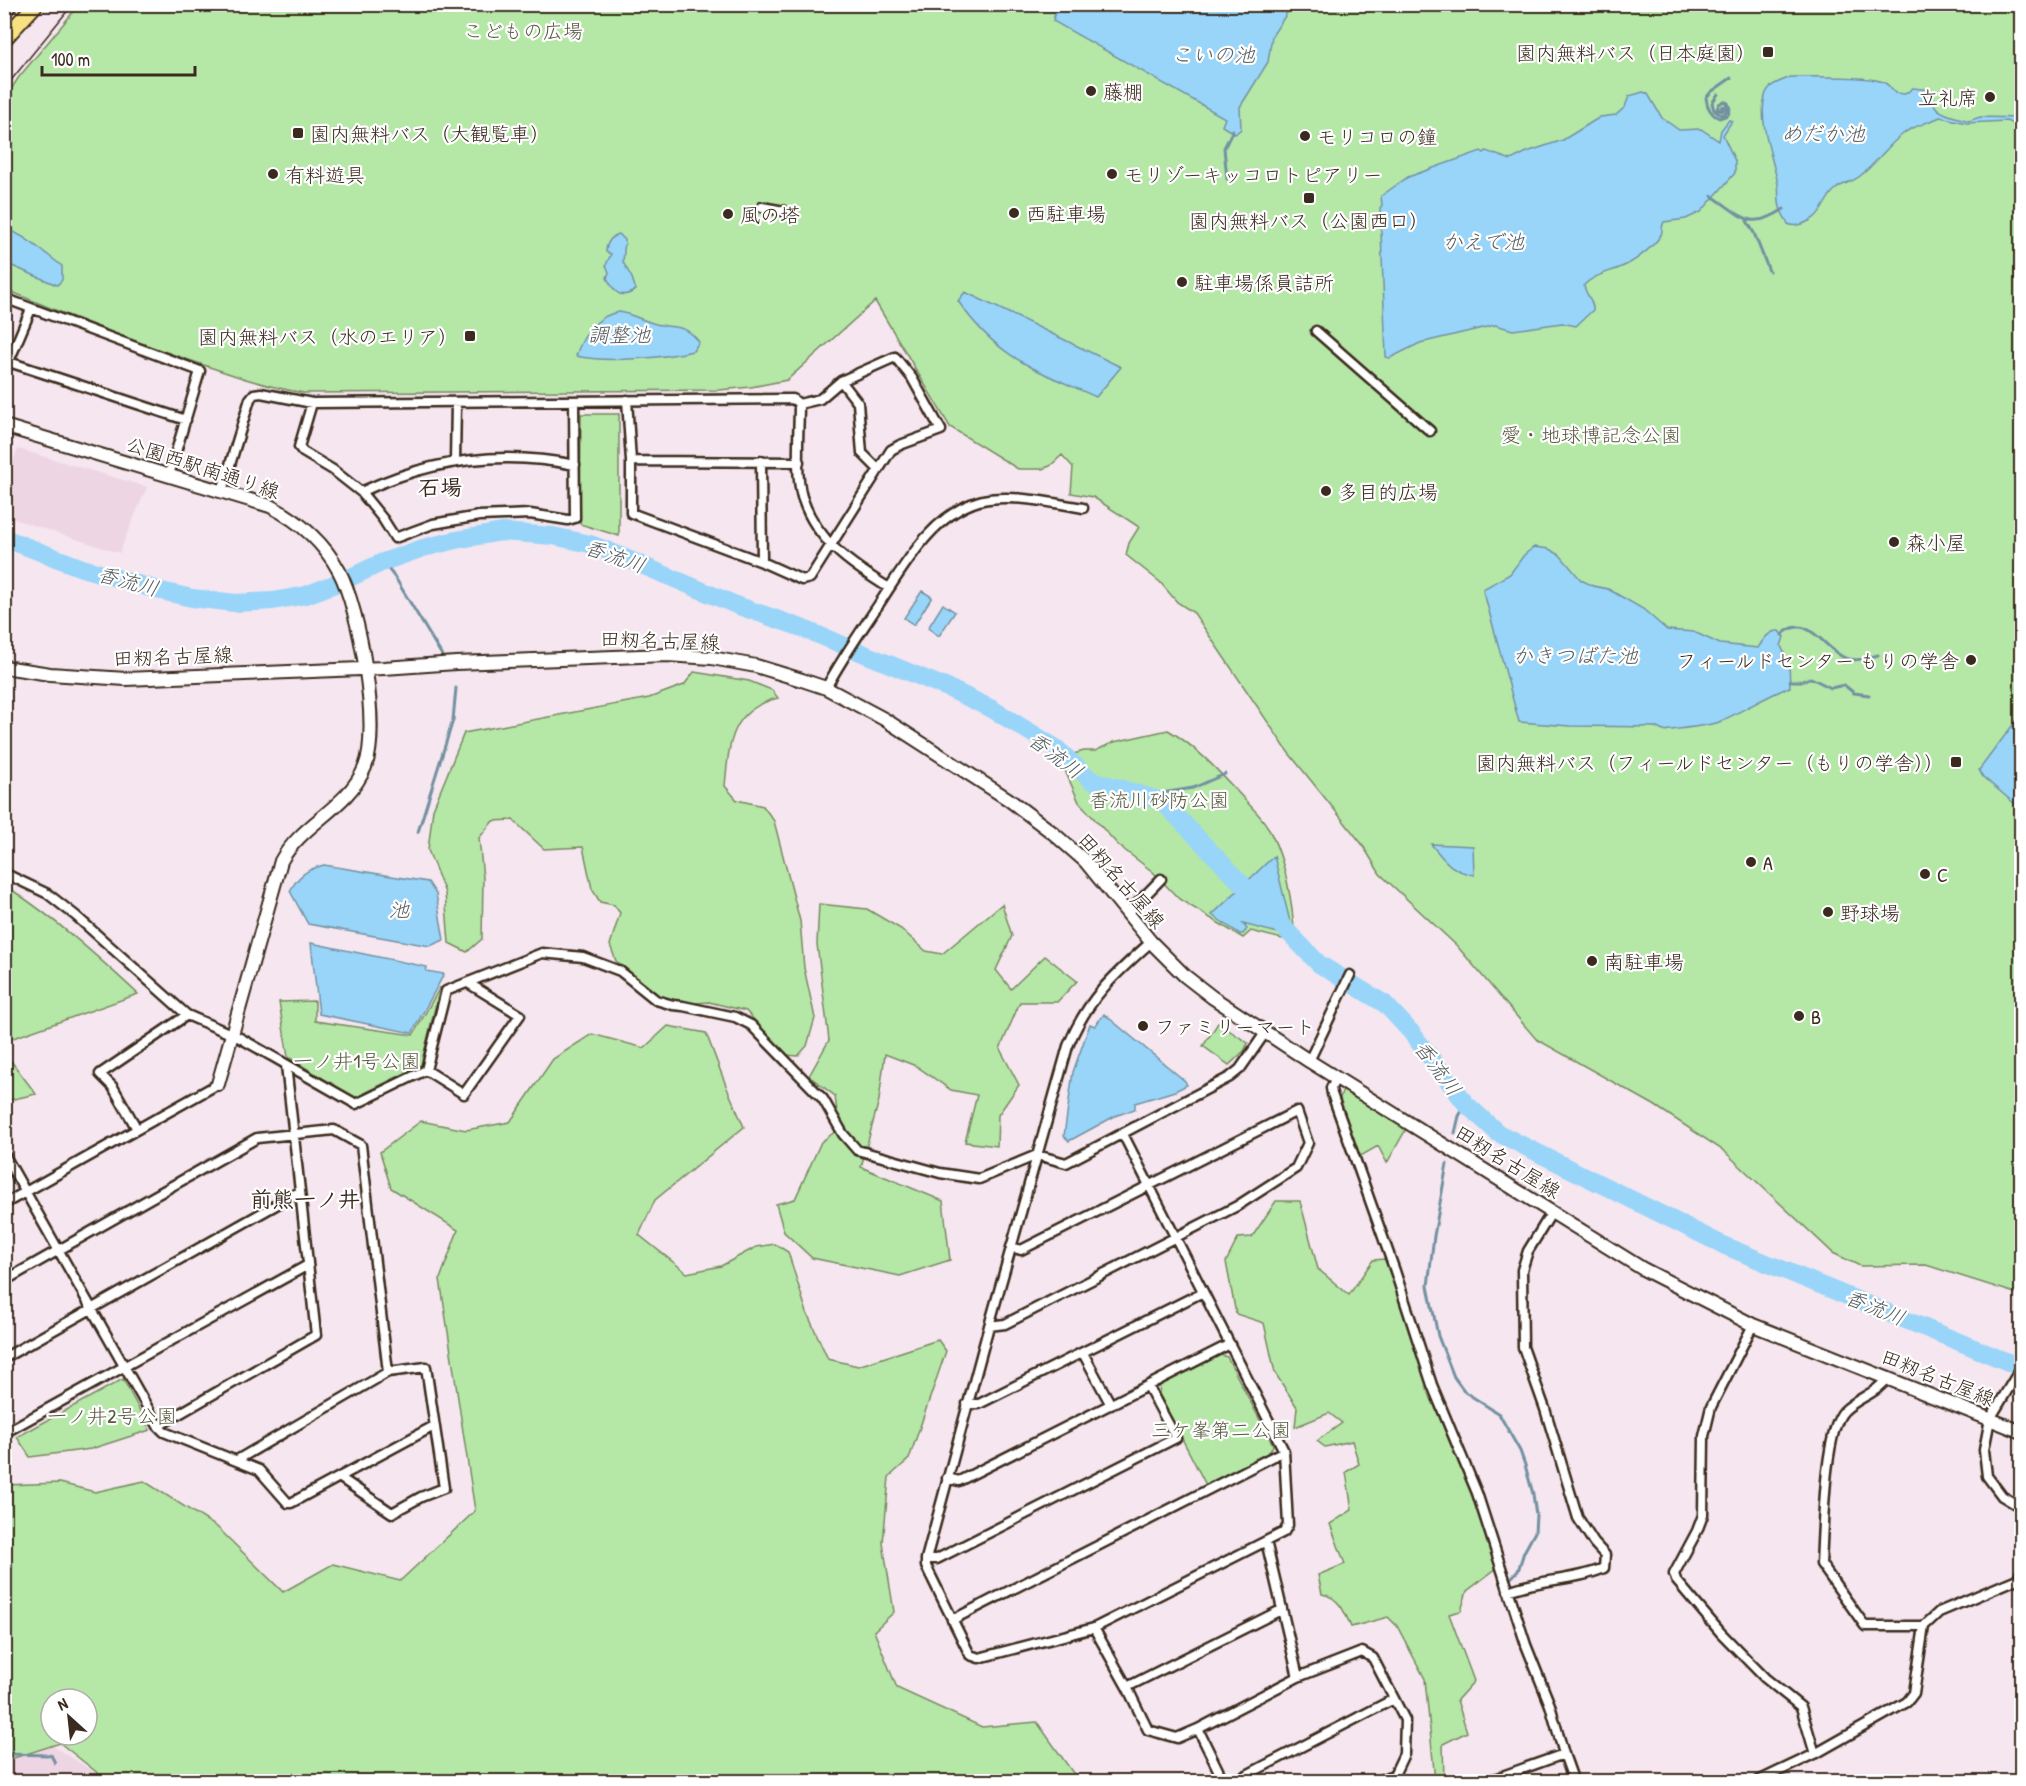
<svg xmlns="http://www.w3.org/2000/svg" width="2026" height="1786" font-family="'Patrick Hand','Klee One',sans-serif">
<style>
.built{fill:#eed5e4}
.green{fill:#b5e7a7;stroke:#788862;stroke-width:1.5;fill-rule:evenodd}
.water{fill:#98d5f9;stroke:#7391a1;stroke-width:1.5}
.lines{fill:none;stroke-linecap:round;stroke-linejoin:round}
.stream{stroke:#7391a1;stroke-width:3}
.river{stroke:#98d5f9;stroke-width:18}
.street-casing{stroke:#3b2a1e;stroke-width:13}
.secondary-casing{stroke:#3b2a1e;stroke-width:16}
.primary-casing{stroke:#3b2a1e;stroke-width:18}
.street{stroke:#fff;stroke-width:8}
.secondary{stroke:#fff;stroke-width:12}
.primary{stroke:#f8e181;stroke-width:14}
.tram{stroke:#3b2a1e;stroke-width:1.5}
.poi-dot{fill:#3b2a1e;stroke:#fff;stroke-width:2}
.labels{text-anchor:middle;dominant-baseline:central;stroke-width:4.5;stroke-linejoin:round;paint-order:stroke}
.park-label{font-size:20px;fill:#5a5940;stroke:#fff}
.poi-label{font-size:20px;fill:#3b2a1e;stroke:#fff;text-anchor:start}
.street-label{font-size:20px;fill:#3b2a1e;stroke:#fff}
.water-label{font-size:21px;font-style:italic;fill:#575d60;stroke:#fff}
.quarter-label{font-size:22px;font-weight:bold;fill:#3b2a1e;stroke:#fff}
</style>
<rect width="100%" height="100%" fill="#f5e6ef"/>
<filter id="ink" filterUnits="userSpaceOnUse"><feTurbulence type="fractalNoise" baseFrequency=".0167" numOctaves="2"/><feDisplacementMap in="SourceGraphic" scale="12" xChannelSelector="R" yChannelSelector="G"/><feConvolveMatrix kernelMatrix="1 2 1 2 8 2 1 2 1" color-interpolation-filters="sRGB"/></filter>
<g filter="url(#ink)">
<path class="built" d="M 18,449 L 147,487 L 119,553 L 5,516 L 5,467 L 10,468 Z
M 5,1716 L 109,1781 L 5,1781 Z"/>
<path class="green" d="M 79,5 L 2021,5 L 2021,1295 L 1926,1265 L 1860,1266 L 1833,1253 L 1724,1151 L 1654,1105 L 1536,1039 L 1457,946 L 1380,874 L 1362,844 L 1288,752 L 1194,613 L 1177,602 L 1160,582 L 1126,555 L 1129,543 L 1139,527 L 1093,497 L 1071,493 L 1073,467 L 1062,455 L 1050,466 L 1042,469 L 1018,469 L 950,427 L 875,301 L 787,380 L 751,387 L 719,390 L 304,393 C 267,387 233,375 198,363 C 132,341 68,316 5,289 L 5,98 L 19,77 Z
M 581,414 L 619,414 L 619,536 L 580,524 Z
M 694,672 L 749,681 L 772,690 L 778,698 C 730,710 729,744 725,786 L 737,800 L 763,806 L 774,821 L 800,921 L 804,968 L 815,1018 L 807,1046 L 798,1056 L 786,1055 L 746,1011 L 709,1002 L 684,1004 L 665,1001 L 616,961 L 610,945 L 620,913 L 614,905 L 600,902 L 592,889 L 583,847 L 544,849 L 513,820 L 493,821 L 479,838 L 483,878 L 482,939 L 467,952 L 449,943 L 445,893 L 428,850 L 433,809 L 464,733 L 649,698 L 684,685 Z
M 1168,730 C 1199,748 1222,775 1246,801 C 1253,809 1262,817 1267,826 C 1284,855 1291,894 1294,928 L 1282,939 L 1251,931 L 1243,938 L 1179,899 L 1153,872 L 1118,845 L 1079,802 L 1063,766 L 1070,755 L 1084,751 L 1095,751 L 1114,742 Z
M 9,888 C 56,919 97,956 138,994 L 5,1041 L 4,890 Z
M 819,904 L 867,909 L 901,929 L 926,951 L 942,954 L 1002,904 L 1012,936 L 996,970 L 1011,989 L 1045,956 L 1077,981 L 1057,1002 L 1020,1002 L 1000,1049 L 1019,1085 L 998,1115 L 997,1146 L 965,1142 L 977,1095 L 951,1090 L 916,1066 L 885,1054 L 879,1100 L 861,1167 L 943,1201 L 950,1260 L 900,1276 L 812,1258 L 784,1232 L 776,1204 L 795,1199 L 821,1142 L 839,1129 L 835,1096 L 809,1076 L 829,1040 L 817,944 Z
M 440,987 L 421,1065 L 355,1098 L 288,1057 L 279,1002 L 315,1001 L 315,1021 L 413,1035 Z
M 1218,1023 L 1248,1043 L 1244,1051 L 1229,1065 L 1203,1046 Z
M 668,1026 L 706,1033 L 727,1088 L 744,1127 L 655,1200 L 639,1235 L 687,1273 L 721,1266 L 756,1247 L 775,1244 L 788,1252 L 807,1313 L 828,1359 L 858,1366 L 938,1340 L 946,1351 L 909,1459 L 889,1477 L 883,1543 L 894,1612 L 874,1631 L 897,1688 L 982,1727 L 1037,1722 L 1073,1773 L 1090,1781 L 109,1782 L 60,1743 L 14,1758 L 5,1754 L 5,1485 L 60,1483 L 95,1492 L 144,1481 L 217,1527 L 283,1592 L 333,1564 L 400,1581 L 475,1511 L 440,1279 L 458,1230 L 391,1188 L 380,1152 L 421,1121 L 466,1130 L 510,1122 L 553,1059 L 592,1034 L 644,1048 ZM 51,1699 L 87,1699 L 87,1735 L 51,1735 Z
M 5,1053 L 36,1094 L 5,1101 Z
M 1343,1090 L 1406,1129 L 1387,1163 L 1378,1146 L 1359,1157 L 1339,1100 Z
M 1276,1201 L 1300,1201 L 1318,1269 L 1349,1295 L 1373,1260 L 1385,1259 L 1429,1387 L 1473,1493 L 1497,1568 L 1467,1591 L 1461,1611 L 1449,1614 L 1474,1681 L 1457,1700 L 1467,1732 L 1443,1744 L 1444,1781 L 1435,1781 L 1425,1679 L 1397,1626 L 1388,1617 L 1351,1627 C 1345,1612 1339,1597 1322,1594 L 1318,1575 L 1345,1564 L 1330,1524 L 1352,1510 L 1346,1472 L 1359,1464 L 1352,1441 L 1325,1447 L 1317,1441 L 1342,1423 L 1329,1413 L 1295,1427 L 1297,1407 L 1275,1373 L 1264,1323 L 1236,1314 L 1226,1262 L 1238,1238 L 1252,1237 Z
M 1220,1355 L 1227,1357 L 1273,1445 L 1270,1452 L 1206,1485 L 1159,1394 L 1160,1385 Z
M 123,1379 L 150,1430 L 91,1449 L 30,1457 L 17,1437 Z"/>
<path class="water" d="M 1057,5 L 1057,4 L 1289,5 L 1287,13 L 1272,36 L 1268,62 L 1240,107 L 1241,129 L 1235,134 L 1222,126 L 1225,118 L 1053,21 Z
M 1791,77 C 1808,77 1872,75 1885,83 C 1889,85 1892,90 1895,93 L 1905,94 L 1913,88 L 1931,90 C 1934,95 1932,98 1934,104 C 1937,114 1960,118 1969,121 L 1980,117 L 2021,118 L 2021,127 L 2006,121 L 1967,123 L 1940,117 C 1928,123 1912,126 1903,134 C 1887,146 1876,164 1860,176 C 1853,182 1843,183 1836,189 C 1826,197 1824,210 1814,218 C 1806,223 1797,228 1788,224 C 1786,219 1781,213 1780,207 C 1778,200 1779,191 1778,184 C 1773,159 1758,121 1765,96 C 1768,84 1781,81 1791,77 Z
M 1643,92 L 1648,94 L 1662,118 L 1679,130 L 1701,129 L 1719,141 L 1721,130 L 1729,120 L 1732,121 L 1723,135 L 1735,161 L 1735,173 L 1701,212 L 1686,219 L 1664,222 C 1661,226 1663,231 1661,235 C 1654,246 1638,259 1626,265 C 1612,272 1595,274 1584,285 C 1585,295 1594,300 1593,310 L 1576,326 L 1562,323 L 1513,330 L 1495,325 L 1420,343 L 1390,358 L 1386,357 L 1380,208 L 1382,205 L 1381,196 L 1408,177 L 1481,151 L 1484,153 L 1486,151 L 1511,160 L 1527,152 L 1563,140 L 1600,117 L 1616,115 L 1625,107 L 1629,96 Z
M 4,228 C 25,235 45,253 62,266 L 62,280 L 57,285 L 5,263 Z
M 619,234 L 625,240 L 623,262 L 632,278 L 636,290 C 620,300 615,293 607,278 L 609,272 L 606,265 L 611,254 L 606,252 C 606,244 611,236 619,234 Z
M 965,292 L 1121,367 L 1096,397 C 1035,369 998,359 958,301 Z
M 619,312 C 632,314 644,321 656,324 C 675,329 685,323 699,342 L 693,351 C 664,358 606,363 576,356 C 582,336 597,315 619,312 Z
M 1534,547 L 1549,549 L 1560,555 L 1581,580 L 1593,586 L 1608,589 L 1643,609 L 1667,630 L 1694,632 L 1720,644 L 1758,648 C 1763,640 1769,630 1779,631 L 1784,637 L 1781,646 L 1789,663 L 1790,687 C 1766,696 1743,711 1719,722 C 1710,726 1675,729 1663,731 L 1655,727 L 1570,726 L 1519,722 L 1483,589 L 1510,574 L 1524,555 Z
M 922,591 L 932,597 L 914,625 L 904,618 Z
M 943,604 L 955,612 L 939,636 L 928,628 Z
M 2021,714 L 2021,809 L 1983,777 L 1979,770 Z
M 1431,844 L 1473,846 L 1474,875 C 1451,871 1445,861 1431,844 Z
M 1274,856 L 1291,926 L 1282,934 L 1243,924 L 1247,929 L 1243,934 L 1240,934 L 1212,915 Z
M 324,865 L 428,882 L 436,894 L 444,940 L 430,946 L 308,924 L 290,891 C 298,876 307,869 324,865 Z
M 311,943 L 427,967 L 426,971 L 444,974 L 412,1033 L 319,1014 Z
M 1104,1014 L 1185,1081 L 1187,1085 L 1175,1091 L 1135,1103 L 1135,1109 L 1115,1116 L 1069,1141 L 1064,1136 L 1073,1072 L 1090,1024 L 1095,1026 Z"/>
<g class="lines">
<path class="stream" d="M 1718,94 L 1712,103 L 1714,110 L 1721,115 L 1724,114 L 1728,109 L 1726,104
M 1721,108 L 1723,106 L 1725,108 L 1722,111 L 1717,109 L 1719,104 L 1724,101 L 1728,103 L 1730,109 L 1728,115 L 1719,118 C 1710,114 1707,107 1706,98 L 1711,92 L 1731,78
M 1227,179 L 1224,148 L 1233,130
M 1712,196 C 1743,216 1749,232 1784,209
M 1747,221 L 1754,233 L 1769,271
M 383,562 L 396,579 L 443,657
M 1782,635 C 1806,610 1825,650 1845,658 C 1856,662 1867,658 1878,655
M 1790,681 L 1802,681 L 1811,678 L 1831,688 L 1844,685 L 1854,693 L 1869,695
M 1144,796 L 1193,788 L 1225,774
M 418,832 L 453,720 L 456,688
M 1455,1133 L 1459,1116 L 1466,1104
M 1447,1164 L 1434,1236 L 1428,1286 L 1438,1336 L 1454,1377 L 1465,1392 L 1499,1414 L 1520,1451 L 1525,1465 L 1533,1494 L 1536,1515 L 1535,1532 L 1524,1552 L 1518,1571 L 1510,1579
M 4,1754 L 51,1755 L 55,1763"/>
<path class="river" d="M 4,538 L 82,568 L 161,591 L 192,598 L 235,603 L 273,601 L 306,595 L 345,580 L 383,562 L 423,548 L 456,540 L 502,532 L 553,536 L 590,544 L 611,552 L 736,605 L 799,627 L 950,689 L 992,709 L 1056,748 L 1091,780 L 1162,801 L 1319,964 L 1385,1004 L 1411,1032 L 1466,1104 L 1498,1133 L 1725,1246 L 2013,1364"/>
<g class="street-casing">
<path id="street" d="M 762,207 L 784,211
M 4,298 L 200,371 L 169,475
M 1316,331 L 1430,431
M 9,362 L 186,420
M 4,373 L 31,309
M 841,381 L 858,403 L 862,453 L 879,470
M 627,400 L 631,461 L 631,513 L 762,562 L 802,580 L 810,578 L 891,450 L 900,445 L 941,430 L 912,378 L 895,357 L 841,381 L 820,399 L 799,404
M 312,403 L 299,447 L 303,452 L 333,470 L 361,492 L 383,519 L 395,538 L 433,524 L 479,516 L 530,514 L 568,520 L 575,518 L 574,401
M 631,461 L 799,462
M 761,461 L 762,562
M 455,462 L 456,403
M 222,491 L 250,399 L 254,394 L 261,393 L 312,403 L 793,399 L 799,404 C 799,430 795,473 802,497 C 816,541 852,565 889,588
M 361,492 C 429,460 502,450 575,465
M 826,688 C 841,660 859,634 877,607 C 903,568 931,515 979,501 C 1007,493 1055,503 1083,508
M 4,873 L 48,894 L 76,916 L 187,1015 L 240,1038 L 356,1104 L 426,1070 L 446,991 L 542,953 L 583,957 L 620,971 L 656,1000 L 673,1005 L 683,1006 L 735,1017 L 751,1025 L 823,1099 L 843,1134 L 857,1150 L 940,1173 L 979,1179 L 1037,1155 L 1066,1163 L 1230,1077 L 1240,1069 L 1265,1033
M 1127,914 L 1161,879
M 1309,1061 L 1350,975
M 426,1070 L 464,1094 L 520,1015 L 468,983
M 1336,1078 L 1331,1088 L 1332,1094 L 1395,1271 L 1432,1385 L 1477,1493 L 1526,1645 L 1550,1705 L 1564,1754 L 1574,1782
M 137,1129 L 113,1087 L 100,1074 L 187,1015
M 1123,1134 L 1284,1451 L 1288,1525 L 1284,1532 L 1094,1628 L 979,1658 L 970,1655 L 926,1566 L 926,1559 L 989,1326 L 1068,1046 C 1088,998 1113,976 1151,942
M 4,1154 L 158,1426 L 164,1432 L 259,1470 L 288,1503 L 291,1503 L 434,1426
M 4,1204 L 218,1084
M 4,1281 L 257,1138 L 334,1130 L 361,1145 L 388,1372 L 237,1460
M 1753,1325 L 1711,1407 L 1704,1436 L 1703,1515 L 1697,1531 L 1674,1574 L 1676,1580 L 1721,1633 L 1765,1678 L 1801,1707 L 1815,1754
M 989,1326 L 1005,1324 L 1237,1206 L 1296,1168 L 1308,1143 L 1297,1111 L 1021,1250 L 1011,1247
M 1083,1353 L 1111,1405
M 4,1358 L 299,1192
M 2022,1366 L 1990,1419 L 1984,1450 L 1987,1476 L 2002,1496 L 2022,1508
M 1888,1377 C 1877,1394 1858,1397 1844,1411 C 1824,1431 1823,1533 1821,1564 L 1865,1626 L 1924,1626 L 1939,1612 L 2017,1579 L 2022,1571
M 967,1404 L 979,1404 L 1203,1292
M 158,1426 L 316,1335 L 286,1065
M 4,1433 L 308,1265
M 339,1477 L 392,1513 L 421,1497 L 444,1488 L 426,1367 L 388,1372
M 947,1478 L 959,1481 L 1230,1344
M 926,1559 L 937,1559 L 1176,1438 L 1148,1386
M 1508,1591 C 1539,1579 1574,1581 1604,1568 L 1605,1555 L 1594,1543 L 1578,1518 L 1545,1409 L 1523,1347 L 1522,1270 L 1528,1251 L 1552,1212
M 952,1620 L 1284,1451
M 1094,1628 L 1127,1687 L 1148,1730 L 1177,1738 L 1198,1729 L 1298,1677 L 1266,1541
M 1298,1677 L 1362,1652 L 1373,1658 L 1405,1720 L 1404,1754 L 1394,1775 L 1374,1782
M 1127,1687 L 1281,1610
M 1198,1729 L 1224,1782
M 1491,1780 L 1564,1754
M 1233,1782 L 1394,1699
M 1756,1782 L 1815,1754 L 1907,1702 L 1914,1693 L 1924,1626"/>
</g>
<g class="secondary-casing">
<path id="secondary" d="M 4,426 L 270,506 C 299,521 323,541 339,571 C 359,608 381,727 365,767 C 348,808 302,823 281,861 L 218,1084
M 4,667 L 50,674 L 126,679 L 384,668 L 456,663 L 667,655 L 712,658 L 756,666 L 802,680 L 826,688 L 884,719 L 1008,799 L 1053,833 L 1085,861 L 1151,942 L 1185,976 L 1212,997 L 1309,1061 L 1643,1269 L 1753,1325 L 2022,1432"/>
</g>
<g class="primary-casing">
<path id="primary" d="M 4,10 L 10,4
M 4,39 L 36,4"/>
</g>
<use href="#street" class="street"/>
<use href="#secondary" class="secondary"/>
<use href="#primary" class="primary"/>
<path class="tram" d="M 4,89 L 73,4"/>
</g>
</g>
<g class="poi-dot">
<rect x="1762" y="46" width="12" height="12" rx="3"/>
<circle cx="1091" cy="91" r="6"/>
<circle cx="1990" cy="97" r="6"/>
<rect x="292" y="127" width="12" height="12" rx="3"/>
<circle cx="1305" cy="136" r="6"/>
<circle cx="273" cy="174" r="6"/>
<circle cx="1112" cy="174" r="6"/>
<rect x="1303" y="192" width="12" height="12" rx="3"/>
<circle cx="1014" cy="213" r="6"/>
<circle cx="728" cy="214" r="6"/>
<circle cx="1182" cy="282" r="6"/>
<rect x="464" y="330" width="12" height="12" rx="3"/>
<circle cx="1326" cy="491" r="6"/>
<circle cx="1894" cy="542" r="6"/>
<circle cx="1971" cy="660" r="6"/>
<rect x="1950" y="756" width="12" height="12" rx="3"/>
<circle cx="1751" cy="862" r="6"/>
<circle cx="1925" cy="874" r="6"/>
<circle cx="1828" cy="912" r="6"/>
<circle cx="1592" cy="961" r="6"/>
<circle cx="1799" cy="1016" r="6"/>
<circle cx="1143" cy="1026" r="6"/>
</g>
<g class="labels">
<g class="park-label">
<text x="523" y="30">こどもの広場</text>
<text x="1591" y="434">愛・地球博記念公園</text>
<text x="1159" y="799">香流川砂防公園</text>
<text x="357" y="1060">一ノ井1号公園</text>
<text x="112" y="1415">一ノ井2号公園</text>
<text x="1221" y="1429">三ケ峯第二公園</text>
</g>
<g class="poi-label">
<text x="1756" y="52" text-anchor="end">園内無料バス（日本庭園）</text>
<text x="1103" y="91">藤棚</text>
<text x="1978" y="97" text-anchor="end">立礼席</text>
<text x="310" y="133">園内無料バス（大観覧車）</text>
<text x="1317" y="136">モリコロの鐘</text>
<text x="285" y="174">有料遊具</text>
<text x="1124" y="174">モリゾーキッコロトピアリー</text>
<text x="1026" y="213">西駐車場</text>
<text x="740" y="214">風の塔</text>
<text x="1309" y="220" text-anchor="middle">園内無料バス（公園西口）</text>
<text x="1194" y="282">駐車場係員詰所</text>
<text x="458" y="336" text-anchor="end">園内無料バス（水のエリア）</text>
<text x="1338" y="491">多目的広場</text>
<text x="1906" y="542">森小屋</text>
<text x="1959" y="660" text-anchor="end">フィールドセンター もりの学舎</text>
<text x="1944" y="762" text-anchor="end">園内無料バス（フィールドセンター（もりの学舎））</text>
<text x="1763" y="862">A</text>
<text x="1937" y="874">C</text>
<text x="1840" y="912">野球場</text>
<text x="1604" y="961">南駐車場</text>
<text x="1811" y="1016">B</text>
<text x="1155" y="1026">ファミリーマート</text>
</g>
<g class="street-label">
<text transform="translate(203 467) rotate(18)">公園西駅南通り線</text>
<text transform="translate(660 640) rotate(2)">田籾名古屋線</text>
<text transform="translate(173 656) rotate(-2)">田籾名古屋線</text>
<text transform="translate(1122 880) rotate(49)">田籾名古屋線</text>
<text transform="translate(1508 1161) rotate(32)">田籾名古屋線</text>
<text transform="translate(1938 1377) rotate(22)">田籾名古屋線</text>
</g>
<g class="water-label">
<text x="1213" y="54">こいの池</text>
<text x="1823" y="133">めだか池</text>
<text x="1483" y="241">かえで池</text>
<text x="619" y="334">調整池</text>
<text transform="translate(615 556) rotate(19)">香流川</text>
<text transform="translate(128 581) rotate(15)">香流川</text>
<text x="1575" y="655">かきつばた池</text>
<text transform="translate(1056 755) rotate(37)">香流川</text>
<text x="399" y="909">池</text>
<text transform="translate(1438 1068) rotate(53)">香流川</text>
<text transform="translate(1875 1307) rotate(22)">香流川</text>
</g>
<g class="quarter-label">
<text x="440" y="487">石場</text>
<text x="305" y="1199">前熊一ノ井</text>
</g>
</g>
<rect width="2026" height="1786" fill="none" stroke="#fff" stroke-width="24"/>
<rect x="12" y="12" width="2002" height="1762" fill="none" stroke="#3b2a1e" stroke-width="2" filter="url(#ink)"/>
<g transform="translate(69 1717) rotate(333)"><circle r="28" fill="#ffffff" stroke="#b1aaa5" stroke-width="1.5"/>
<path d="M0-4.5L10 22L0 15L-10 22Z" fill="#3b2a1e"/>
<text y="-9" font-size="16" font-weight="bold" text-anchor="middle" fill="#3b2a1e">N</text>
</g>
<path d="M42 66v9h153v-9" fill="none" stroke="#3b2a1e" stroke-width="3"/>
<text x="51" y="66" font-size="18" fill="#3b2a1e" stroke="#ffffff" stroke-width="4.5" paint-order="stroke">100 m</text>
</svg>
